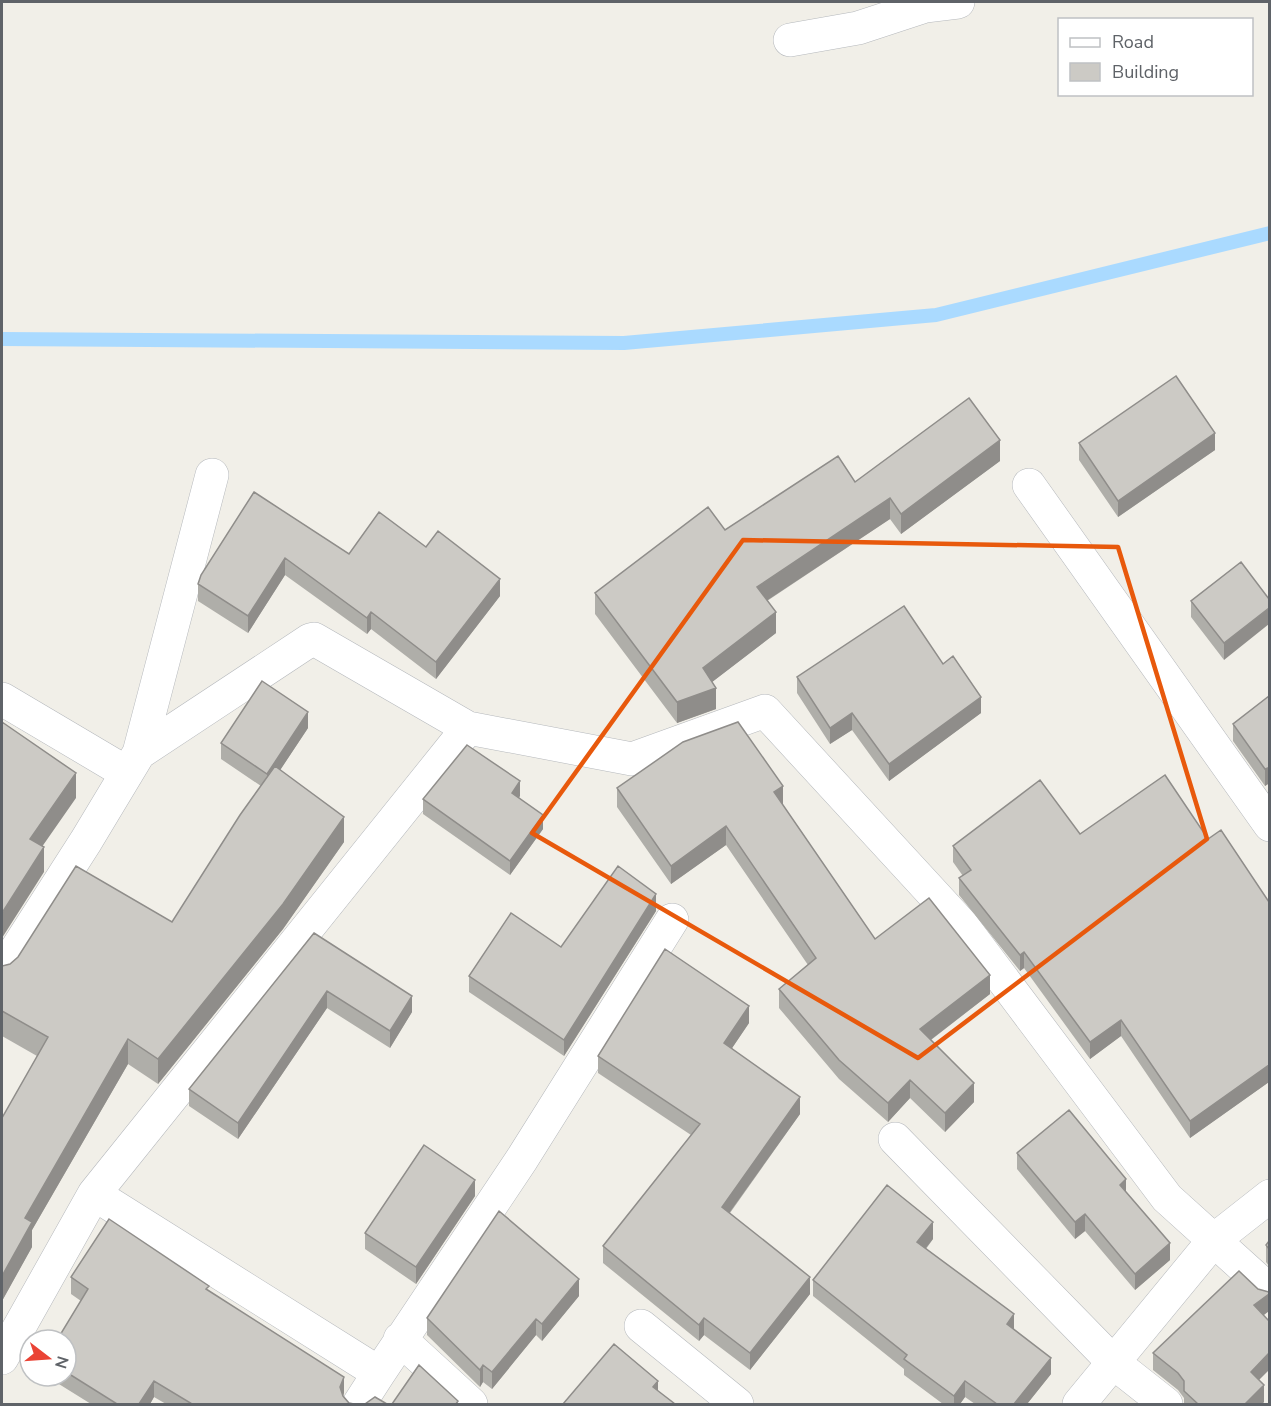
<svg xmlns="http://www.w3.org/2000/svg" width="1271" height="1406" font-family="'Nunito Sans',sans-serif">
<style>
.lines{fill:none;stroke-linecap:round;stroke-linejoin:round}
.stream{stroke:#aadaff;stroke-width:14}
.minor-casing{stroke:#b5b8bc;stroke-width:34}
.minor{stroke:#fff;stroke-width:33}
.wall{fill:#afaea9}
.shaded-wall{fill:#8f8d8a}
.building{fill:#cccac5;stroke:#8f8d8a;stroke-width:1.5}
.marked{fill:none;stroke:#e8590c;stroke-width:4.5;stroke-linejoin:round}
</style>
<rect width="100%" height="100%" fill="#f1efe8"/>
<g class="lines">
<path class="stream" d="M 2,339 L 624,343 L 936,315 L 1270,233"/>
<g class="minor-casing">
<path id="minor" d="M 790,40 L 858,28 L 925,6 L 958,2
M 1029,485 L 1270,825
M 2,699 L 127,773
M 139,753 L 310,640 L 314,639 L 468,728 L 632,759 L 765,711 L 962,925 L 1167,1198 L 1270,1291
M 2,972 L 86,841 L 139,753 L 212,475
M 895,1139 L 1114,1363 L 1166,1404
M 94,1194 L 468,728
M 641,1326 L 737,1404
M 400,1339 L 471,1404
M 2,1358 L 94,1194 L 379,1373 L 522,1159 L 672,920
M 359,1404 L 379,1373
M 1079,1404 L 1214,1240 L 1270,1196"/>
</g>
<use href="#minor" class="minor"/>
</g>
<path class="wall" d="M 1079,443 L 1215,450 L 1118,517 L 1079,460 Z
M 1000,461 L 901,534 L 890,519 L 767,601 L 776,633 L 712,682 L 716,709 L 677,723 L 595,614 L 595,593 L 725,530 L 855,482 Z
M 254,492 L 349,554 L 426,547 L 500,596 L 436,679 L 371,629 L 367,634 L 285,575 L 248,633 L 198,601 L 198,584 Z
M 1241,562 L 1224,660 L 1191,617 L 1191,601 Z
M 943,664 L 981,713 L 889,781 L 852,730 L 830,744 L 797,693 L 797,677 Z
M 1269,696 L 1269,786 L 1268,784 L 1265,786 L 1233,741 L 1233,724 Z
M 308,728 L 280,770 L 344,842 L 283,929 L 158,1084 L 128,1064 L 32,1230 L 32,1247 L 2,1301 L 37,1056 L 2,1036 L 2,966 L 172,922 L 261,786 L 221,759 L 221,743 Z
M 617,788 L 783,805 L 875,939 L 990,994 L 931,1040 L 974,1102 L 945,1132 L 910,1098 L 888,1122 L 839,1079 L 779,1008 L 779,989 L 808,965 L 726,845 L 671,884 L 617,807 Z
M 520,796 L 519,797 L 543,829 L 510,875 L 423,814 L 423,799 Z
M 1080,834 L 1208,839 L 1269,902 L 1269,1082 L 1190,1138 L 1121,1036 L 1090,1059 L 1024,968 L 1020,971 L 959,895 L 959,878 L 963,876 L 953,862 L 953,846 Z
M 656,911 L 564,1056 L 469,992 L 469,976 L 561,947 Z
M 314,933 L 412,1012 L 390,1048 L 327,1008 L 238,1139 L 189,1106 L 189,1089 Z
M 749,1023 L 732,1048 L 800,1114 L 730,1213 L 810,1294 L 750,1370 L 704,1335 L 699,1341 L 603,1263 L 603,1246 L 691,1135 L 598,1073 L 598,1056 Z
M 1017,1153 L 1126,1193 L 1170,1260 L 1135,1290 L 1085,1231 L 1075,1239 L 1017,1169 Z
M 475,1196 L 416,1284 L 365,1249 L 365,1233 Z
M 933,1239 L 926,1249 L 1014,1329 L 1051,1374 L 1027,1404 L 975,1404 L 965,1397 L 960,1404 L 943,1404 L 904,1375 L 904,1369 L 813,1296 L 813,1280 Z
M 1269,1241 L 1269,1266 L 1266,1262 L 1266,1245 Z
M 71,1277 L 209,1291 L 344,1393 L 343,1396 L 349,1403 L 354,1404 L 166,1404 L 154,1397 L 150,1404 L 91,1404 L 46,1376 L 66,1376 L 66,1340 L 81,1301 L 71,1294 Z
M 1258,1289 L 1269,1292 L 1269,1311 L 1264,1315 L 1259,1380 L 1264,1402 L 1262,1404 L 1184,1404 L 1184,1398 L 1178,1390 L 1153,1370 L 1153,1353 Z
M 579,1296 L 542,1341 L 536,1335 L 492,1389 L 483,1382 L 480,1387 L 427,1335 L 427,1318 Z"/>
<path class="shaded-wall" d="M 1215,433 L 1215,450 L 1118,517 L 1118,501 Z
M 1000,440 L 1000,461 L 901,534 L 901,514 Z
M 890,498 L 890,519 L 757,607 L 757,587 Z
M 285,558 L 285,575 L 248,633 L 248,616 Z
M 500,579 L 500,596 L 436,679 L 436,662 Z
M 1269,608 L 1269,624 L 1224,660 L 1224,643 Z
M 371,612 L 371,629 L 367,634 L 367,618 Z
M 776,612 L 776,633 L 703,689 L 703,668 Z
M 716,688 L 716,709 L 677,723 L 677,702 Z
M 981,697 L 981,713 L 889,781 L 889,764 Z
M 308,712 L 308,728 L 267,790 L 267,774 Z
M 852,713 L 852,730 L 830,744 L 830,728 Z
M 1268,768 L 1268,784 L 1265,786 L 1265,769 Z
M 76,773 L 76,798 L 30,864 L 30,839 Z
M 520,781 L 520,796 L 512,807 L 512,793 Z
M 783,786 L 783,805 L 774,811 L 774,792 Z
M 543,815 L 543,829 L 510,875 L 510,861 Z
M 344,817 L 344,842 L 283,929 L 158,1084 L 158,1059 Z
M 726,826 L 726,845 L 671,884 L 671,866 Z
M 44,847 L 44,872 L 2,938 L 2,913 Z
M 656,894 L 656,911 L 564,1056 L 564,1040 Z
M 1024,952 L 1024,968 L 1020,971 L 1020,955 Z
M 990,975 L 990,994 L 920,1048 L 920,1029 Z
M 327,991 L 327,1008 L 238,1139 L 238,1123 Z
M 412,996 L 412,1012 L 390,1048 L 390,1031 Z
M 749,1006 L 749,1023 L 724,1060 L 724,1043 Z
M 1121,1020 L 1121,1036 L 1090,1059 L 1090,1042 Z
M 128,1039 L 128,1064 L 32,1230 L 32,1247 L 2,1301 L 2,1276 L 25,1218 Z
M 1269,1065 L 1269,1082 L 1190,1138 L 1190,1121 Z
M 910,1080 L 910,1098 L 888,1122 L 888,1103 Z
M 974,1083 L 974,1102 L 945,1132 L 945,1113 Z
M 800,1097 L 800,1114 L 722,1223 L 722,1207 Z
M 1126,1179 L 1126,1196 L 1120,1185 Z
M 475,1180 L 475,1196 L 416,1284 L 416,1267 Z
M 1085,1214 L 1085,1231 L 1075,1239 L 1075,1222 Z
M 933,1222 L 933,1239 L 917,1259 L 917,1242 Z
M 1170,1243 L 1170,1260 L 1135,1290 L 1135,1274 Z
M 810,1277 L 810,1294 L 750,1370 L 750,1353 Z
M 579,1279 L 579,1296 L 542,1341 L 542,1324 Z
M 1269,1294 L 1269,1311 L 1254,1322 L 1254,1305 Z
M 1014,1314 L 1014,1331 L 1007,1324 Z
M 704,1318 L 704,1335 L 699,1341 L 699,1325 Z
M 536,1319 L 536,1335 L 492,1389 L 492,1372 Z
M 1269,1353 L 1269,1370 L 1251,1388 L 1251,1372 Z
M 1051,1358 L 1051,1374 L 1027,1404 L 1014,1404 Z
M 483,1365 L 483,1382 L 480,1387 L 480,1370 Z
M 344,1377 L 344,1393 L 340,1404 L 340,1387 Z
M 154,1381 L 154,1397 L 150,1404 L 139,1404 Z
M 658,1381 L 658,1397 L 653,1387 Z
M 965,1381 L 965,1397 L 960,1404 L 954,1404 L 954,1396 Z
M 1264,1385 L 1264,1402 L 1262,1404 L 1245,1404 Z"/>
<path class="building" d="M 1176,376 L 1215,433 L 1118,501 L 1079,443 Z
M 969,398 L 1000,440 L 901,514 L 890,498 L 757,587 L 776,612 L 703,668 L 716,688 L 677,702 L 595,593 L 708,507 L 725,530 L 838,456 L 855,482 Z
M 254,492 L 349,554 L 379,512 L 426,547 L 438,531 L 500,579 L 436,662 L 371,612 L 367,618 L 285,558 L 248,616 L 198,584 L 201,575 Z
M 1241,562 L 1269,599 L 1269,608 L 1224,643 L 1191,601 Z
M 904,606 L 943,664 L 953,656 L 981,697 L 889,764 L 852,713 L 830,728 L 797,677 Z
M 262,681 L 308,712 L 267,774 L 221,743 Z
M 1269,696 L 1269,770 L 1268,768 L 1265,769 L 1233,724 Z
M 2,722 L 76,773 L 30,839 L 44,847 L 2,913 Z
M 738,722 L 783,786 L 774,792 L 875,939 L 929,898 L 990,975 L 920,1029 L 974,1083 L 945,1113 L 910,1080 L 888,1103 L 839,1060 L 779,989 L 816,958 L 726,826 L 671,866 L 617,788 L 683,742 Z
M 467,745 L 520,781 L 512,793 L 543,815 L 510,861 L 423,799 Z
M 275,766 L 344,817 L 283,904 L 158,1059 L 128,1039 L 25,1218 L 32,1222 L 2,1276 L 2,1118 L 48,1037 L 2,1011 L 2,966 L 10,964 L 18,957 L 76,866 L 172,922 L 240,815 Z
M 1165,775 L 1208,839 L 1221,830 L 1269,902 L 1269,1066 L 1269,1065 L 1190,1121 L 1121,1020 L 1090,1042 L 1024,952 L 1020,955 L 959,878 L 971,870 L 953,846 L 1040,780 L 1080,834 Z
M 618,866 L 656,894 L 564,1040 L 469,976 L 511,913 L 561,947 Z
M 314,933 L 412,996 L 390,1031 L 327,991 L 238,1123 L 189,1089 Z
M 665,949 L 749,1006 L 724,1043 L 800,1097 L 722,1207 L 810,1277 L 750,1353 L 704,1318 L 699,1325 L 603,1246 L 700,1124 L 598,1056 Z
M 1069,1110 L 1126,1179 L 1120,1185 L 1170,1243 L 1135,1274 L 1085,1214 L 1075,1222 L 1017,1153 Z
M 424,1145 L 475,1180 L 416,1267 L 365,1233 Z
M 887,1185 L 933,1222 L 917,1242 L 1014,1314 L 1007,1324 L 1051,1358 L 1014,1404 L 997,1404 L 965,1381 L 954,1396 L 904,1359 L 907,1355 L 813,1280 Z
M 499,1211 L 579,1279 L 542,1324 L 536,1319 L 492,1372 L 483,1365 L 480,1370 L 427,1318 Z
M 109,1219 L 209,1286 L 206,1289 L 344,1377 L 340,1387 L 343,1396 L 349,1403 L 354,1404 L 192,1404 L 154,1381 L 139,1404 L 117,1404 L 66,1372 L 66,1340 L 57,1340 L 88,1289 L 71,1277 Z
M 1269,1241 L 1269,1249 L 1266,1245 Z
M 1239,1271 L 1258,1289 L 1269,1292 L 1269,1294 L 1254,1305 L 1269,1321 L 1269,1353 L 1251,1372 L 1264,1385 L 1245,1404 L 1198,1404 L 1184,1391 L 1184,1381 L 1178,1373 L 1153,1353 Z
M 614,1344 L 658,1381 L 653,1387 L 675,1404 L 563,1404 Z
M 419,1365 L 458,1401 L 456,1404 L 392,1404 Z
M 375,1397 L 387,1404 L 365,1404 Z"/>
<path class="marked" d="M 743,540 L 1118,547 L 1207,839 L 918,1058 L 532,833 Z"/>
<rect width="1271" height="1406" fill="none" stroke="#5f6368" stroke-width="6"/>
<rect x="1058" y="18" width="195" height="78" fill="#ffffff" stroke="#bfc1c3" stroke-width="1.5"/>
<rect x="1070" y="38" width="30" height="9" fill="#ffffff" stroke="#bfc1c3" stroke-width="1.5"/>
<text x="1112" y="48" font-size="18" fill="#5f6368">Road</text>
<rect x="1070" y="63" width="30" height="18" fill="#cccac5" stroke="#bfc1c3" stroke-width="1.5"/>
<text x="1112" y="78" font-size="18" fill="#5f6368">Building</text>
<g transform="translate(48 1358) rotate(107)"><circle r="28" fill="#ffffff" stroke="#bfc1c3" stroke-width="1.5"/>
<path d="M0-4.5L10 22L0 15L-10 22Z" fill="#ea4335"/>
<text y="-9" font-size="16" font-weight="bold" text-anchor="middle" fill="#5f6368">N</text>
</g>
</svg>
